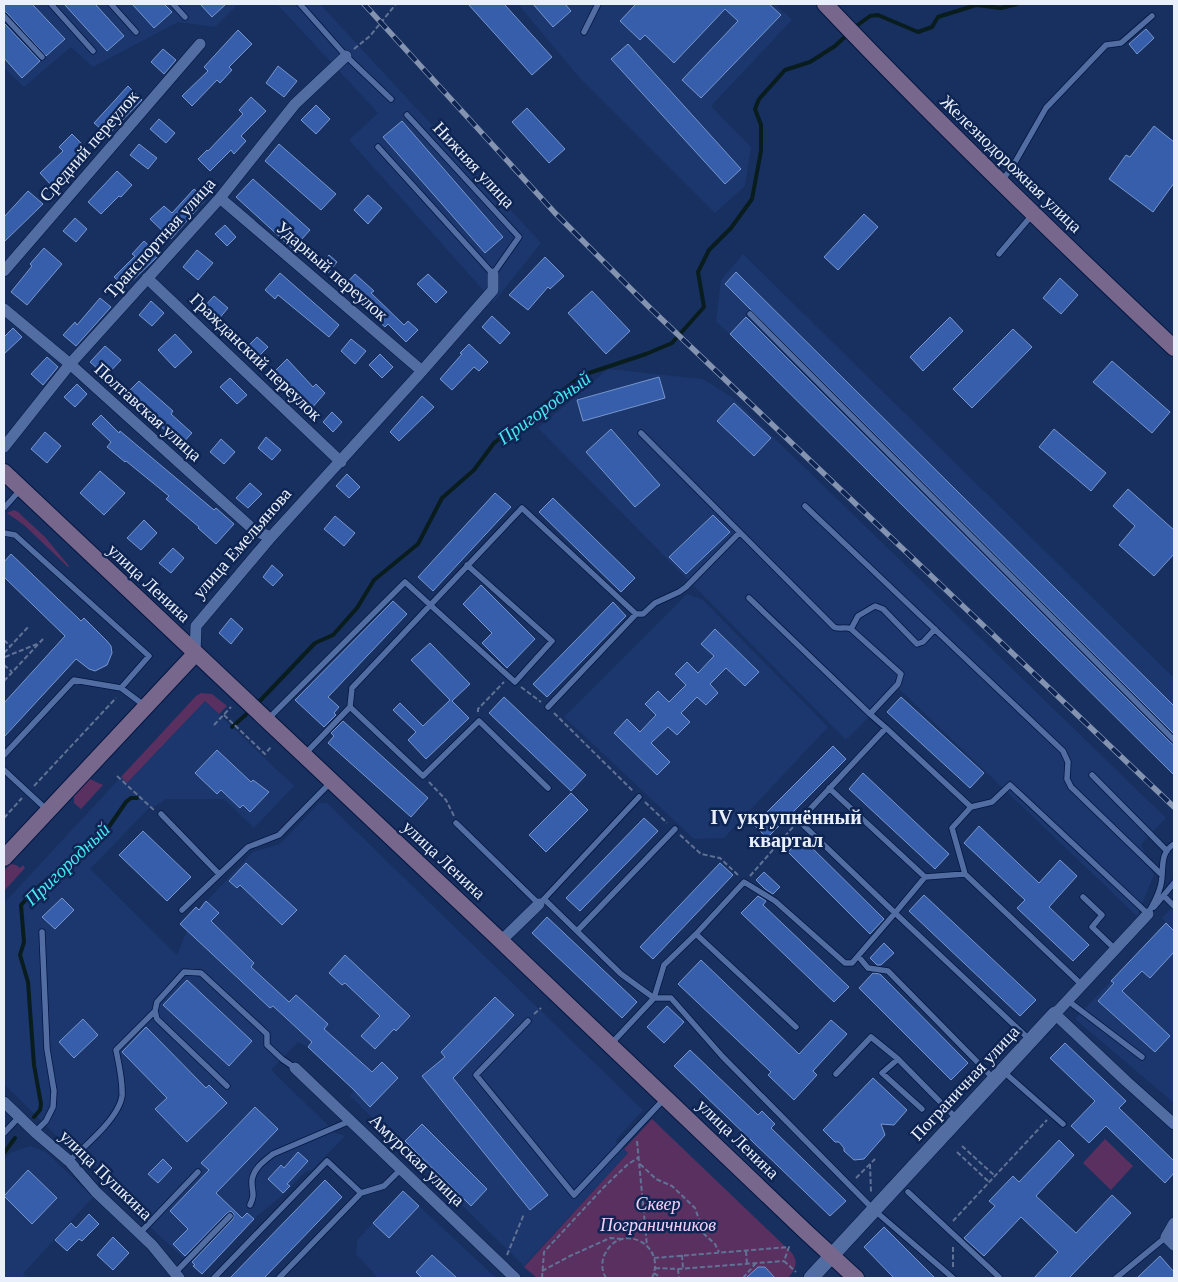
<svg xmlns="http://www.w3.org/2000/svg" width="1178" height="1282" font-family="Georgia,serif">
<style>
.built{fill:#1c376d}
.green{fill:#593060}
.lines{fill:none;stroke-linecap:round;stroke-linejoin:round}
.stream{stroke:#091d1e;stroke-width:4}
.building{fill:#365eaa;stroke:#7896cd}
.service-casing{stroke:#021642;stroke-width:7}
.minor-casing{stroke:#021642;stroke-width:12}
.tertiary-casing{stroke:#021642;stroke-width:16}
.secondary-casing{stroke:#021642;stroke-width:18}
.path{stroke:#607295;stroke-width:2;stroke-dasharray:5 2.5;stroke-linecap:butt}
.service{stroke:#516da1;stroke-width:5.5}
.minor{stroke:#516da1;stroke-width:11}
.tertiary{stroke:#516da1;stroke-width:15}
.secondary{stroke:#77678c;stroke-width:16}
.rail-casing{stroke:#8493b0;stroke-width:5.5}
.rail{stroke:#0e2553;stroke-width:4;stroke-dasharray:11;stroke-linecap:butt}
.labels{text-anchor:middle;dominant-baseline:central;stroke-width:5;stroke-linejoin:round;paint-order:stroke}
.street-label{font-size:18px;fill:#e9effb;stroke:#0e2553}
.park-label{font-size:18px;font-style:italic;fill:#f4d2f9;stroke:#0e2553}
.water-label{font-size:19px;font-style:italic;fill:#49e7f2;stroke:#0e2553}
.quarter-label{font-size:20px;font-weight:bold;fill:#e9effb;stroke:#0e2553}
</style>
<rect width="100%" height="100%" fill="#18305f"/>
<path class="built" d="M 4,4 L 238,4 L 215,27 L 178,22 L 93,67 L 71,47 L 24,87 L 4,68 Z
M 277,4 L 320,4 L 541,243 L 494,302 L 349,140 L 378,113 Z
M 518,4 L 775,4 L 792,20 L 711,106 L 751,147 L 745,186 L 715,213 L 578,76 Z
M 743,254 L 1174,678 L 1174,771 L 716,321 L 721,280 Z
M 608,369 L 703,379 L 733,398 L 1166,818 L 1141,844 L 1154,875 L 1137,916 L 898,688 L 846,740 L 538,428 Z
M 687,594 L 703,600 L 828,727 L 724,838 L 694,839 L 564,717 Z
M 205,701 L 294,786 L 254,828 L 224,799 L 166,799 L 153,808 L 151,806 L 90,869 L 177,955 L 187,931 L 180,924 L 196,907 L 199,909 L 253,852 L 280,844 L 319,803 L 327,803 L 643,1110 L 615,1141 L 628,1153 L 524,1266 L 350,1096 L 353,1091 L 345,1081 L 308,1047 L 298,1042 L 271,1070 L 336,1133 L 345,1136 L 312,1170 L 305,1172 L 284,1194 L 254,1219 L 202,1275 L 136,1214 L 141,1209 L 80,1151 L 78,1146 L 70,1149 L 4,1084 L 4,903 L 121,777 L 127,783 Z
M 1174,905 L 1174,1103 L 1075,1019 L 1166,923 L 1162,918 Z
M 30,1146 L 46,1152 L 93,1197 L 23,1274 L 28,1278 L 4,1278 L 4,1160 L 10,1153 Z
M 403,1191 L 496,1278 L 378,1278 L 356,1254 L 357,1240 Z"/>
<path class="green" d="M 14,510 L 18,512 L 45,537 L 69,566 L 68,567 L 24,525 L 7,513 Z
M 201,693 L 212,694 L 227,706 L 219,714 L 205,701 L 127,783 L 121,777 L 196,696 Z
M 90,779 L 103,785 L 81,809 L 74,803 L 74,796 Z
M 10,864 L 16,865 L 20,868 L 23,865 L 25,868 L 4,891 L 4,871 Z
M 652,1119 L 792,1253 C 799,1263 795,1270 788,1278 L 537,1278 L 524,1267 L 628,1153 L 624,1149 Z
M 1105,1139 L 1133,1166 L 1111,1190 L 1083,1163 Z"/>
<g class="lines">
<path class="stream" d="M 855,27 L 870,16 L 878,15 L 918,32 L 932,27 L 938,17 L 976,5 L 1001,8 L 1017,4
M 256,705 L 315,643 L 333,635 L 357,608 L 374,580 L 418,544 L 442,498 L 474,470 L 494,443 L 583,375 L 646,354 L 672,343 L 704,307 L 698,272 L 709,250 L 731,228 L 752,199 L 761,151 L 761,125 L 755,109 L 759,99 L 785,70 L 810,62 L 835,46 L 848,34
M 232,727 L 251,710
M 34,1117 L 40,1110 L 41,1104 L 34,1065 L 28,982 L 20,955 L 24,942 L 21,905 L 37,888 L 49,878 L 62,873 L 78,849 L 98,837 L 106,831 L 126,802 L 131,798 L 137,798
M 4,1153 L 15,1138"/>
</g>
<path class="building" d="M 4,4 L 32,4 L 65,39 L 46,56 L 7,13 L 4,11 Z
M 64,4 L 95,4 L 124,36 L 107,51 Z
M 132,4 L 164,4 L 172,12 L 154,28 Z
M 200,4 L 226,4 L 212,17 Z
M 468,4 L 504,4 L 552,57 L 532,75 Z
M 533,4 L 565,4 L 571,11 L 553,27 Z
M 636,4 L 769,4 L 781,15 L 701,98 L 682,80 L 738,21 L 725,9 L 674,63 L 645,35 L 640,40 L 620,21 Z
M 4,23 L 40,61 L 22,78 L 4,58 Z
M 1146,29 L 1154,38 L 1137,54 L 1129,44 Z
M 238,30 L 252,44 L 229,67 L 232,70 L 220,83 L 217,80 L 192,106 L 182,96 L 208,71 L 204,67 Z
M 628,44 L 741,169 L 725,184 L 611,59 Z
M 163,49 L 176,60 L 164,74 L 151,62 Z
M 278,66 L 297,81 L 284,97 L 266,83 Z
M 128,86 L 142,100 L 108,135 L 94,123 Z
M 251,97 L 266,111 L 241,136 L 246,141 L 234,154 L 231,150 L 210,171 L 198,159 L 207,150 L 208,151 L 243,114 L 239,110 Z
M 316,105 L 330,119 L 316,134 L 301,120 Z
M 527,108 L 565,149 L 549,163 L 512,122 Z
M 159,119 L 175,133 L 166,143 L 150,129 Z
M 402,121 L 503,237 L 485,253 L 383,137 Z
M 1154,126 L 1174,142 L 1174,183 L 1153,212 L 1109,179 L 1126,155 L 1130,157 Z
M 72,134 L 87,149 L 61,174 L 64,177 L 53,187 L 40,173 L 63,151 L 59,147 Z
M 139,144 L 157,158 L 148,169 L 130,155 Z
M 279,144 L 336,194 L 321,210 L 265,161 Z
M 117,171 L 132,185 L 121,197 L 119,196 L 101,214 L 88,202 Z
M 253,179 L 310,230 L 293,249 L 236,197 Z
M 194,189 L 206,199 L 171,239 L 150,219 L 164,206 L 172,213 Z
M 28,191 L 43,204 L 4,242 L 4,217 Z
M 368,195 L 382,208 L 368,224 L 354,210 Z
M 864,214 L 878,227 L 838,270 L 824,257 Z
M 75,218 L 87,229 L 76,242 L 63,231 Z
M 225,225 L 236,237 L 227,246 L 215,234 Z
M 144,241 L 159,255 L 125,288 L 114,277 L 135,256 L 132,254 Z
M 44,248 L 62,264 L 27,305 L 11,292 L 32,266 L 30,264 Z
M 197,250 L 213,263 L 198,280 L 183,267 Z
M 329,255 L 337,262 L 328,273 L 320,265 Z
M 545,257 L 564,276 L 550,289 L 548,287 L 528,310 L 509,295 Z
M 736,272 L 1174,706 L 1174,734 L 725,284 Z
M 280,273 L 339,325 L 329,337 L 278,295 L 275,299 L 265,290 Z
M 355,274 L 374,291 L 371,293 L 404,325 L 408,321 L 418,330 L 406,342 L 388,324 L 385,327 L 342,288 Z
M 428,274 L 447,292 L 436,303 L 417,284 Z
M 1060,278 L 1078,295 L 1061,314 L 1043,298 Z
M 592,291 L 630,331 L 606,354 L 568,313 Z
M 214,296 L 228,308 L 217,321 L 203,308 Z
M 100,298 L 111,307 L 76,346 L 63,335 L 75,322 L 77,325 Z
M 151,301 L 164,313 L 152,326 L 139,315 Z
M 492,316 L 510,333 L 500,344 L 482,327 Z
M 746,317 L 1171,743 L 1174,745 L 1174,775 L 730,334 Z
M 950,317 L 963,331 L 923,371 L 910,357 Z
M 13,328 L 22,337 L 4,354 L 4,337 Z
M 1013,329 L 1032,347 L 972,408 L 953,389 Z
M 175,334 L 192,352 L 175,368 L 158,350 Z
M 257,337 L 268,347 L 255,360 L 244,350 Z
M 351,339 L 366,351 L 355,364 L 341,351 Z
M 469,344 L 488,362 L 479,371 L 474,367 L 452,390 L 440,379 L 462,354 L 460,353 Z
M 105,346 L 121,360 L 106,376 L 90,362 Z
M 380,354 L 393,367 L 382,378 L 369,365 Z
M 47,357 L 58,367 L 43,385 L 31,374 Z
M 287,359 L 313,387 L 316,384 L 325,393 L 311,409 L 275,371 Z
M 1112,361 L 1170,412 L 1152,433 L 1093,382 Z
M 659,377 L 665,398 L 583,421 L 577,400 Z
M 230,378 L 247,395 L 237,404 L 220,387 Z
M 139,381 L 173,411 L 171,414 L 192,433 L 179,447 L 167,437 L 169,434 L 126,394 Z
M 77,384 L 87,394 L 75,407 L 64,397 Z
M 422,396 L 434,407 L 399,441 L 390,432 Z
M 734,403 L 771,438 L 754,456 L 717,421 Z
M 332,412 L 342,422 L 333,432 L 323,422 Z
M 101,415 L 119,433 L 120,431 L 214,510 L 216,508 L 234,524 L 216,544 L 198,528 L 199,527 L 166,499 L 169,496 L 126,461 L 125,462 L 107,447 L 111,442 L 92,424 Z
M 611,429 L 660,485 L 635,507 L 586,452 Z
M 1054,429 L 1106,473 L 1091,491 L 1039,447 Z
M 45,432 L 61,446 L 47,463 L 31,449 Z
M 266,437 L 281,450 L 272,460 L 258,448 Z
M 221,439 L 235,452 L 224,464 L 210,452 Z
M 100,471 L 125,493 L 104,515 L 80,493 Z
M 347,474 L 360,487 L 349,498 L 336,486 Z
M 250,483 L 262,494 L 248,508 L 236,498 Z
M 1128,489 L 1174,530 L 1174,554 L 1154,576 L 1119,545 L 1135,526 L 1113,506 Z
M 495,493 L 511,507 L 433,591 L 418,577 Z
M 553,498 L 635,578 L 621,592 L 539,512 Z
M 713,515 L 730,532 L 686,574 L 669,557 Z
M 335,516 L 355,533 L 344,546 L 324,529 Z
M 144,520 L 157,533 L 141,550 L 127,538 Z
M 173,548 L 184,558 L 171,573 L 159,563 Z
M 11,554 L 81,621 L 84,618 L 107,641 L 111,646 L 112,653 L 107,665 L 95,671 L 89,669 L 76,659 L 4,737 L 4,703 L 65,636 L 4,577 L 4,562 Z
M 272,565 L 283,575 L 273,586 L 263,577 Z
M 481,585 L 535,639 L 507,668 L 482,643 L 492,633 L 463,604 Z
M 393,601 L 407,614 L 328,697 L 339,707 L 334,713 L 336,715 L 324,727 L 295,700 Z
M 613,602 L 626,616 L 547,697 L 533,684 Z
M 231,618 L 243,629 L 231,644 L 219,633 Z
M 715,629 L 759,672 L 745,686 L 726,668 L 710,684 L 718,693 L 706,705 L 697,697 L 681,713 L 690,722 L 677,735 L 668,727 L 651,743 L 670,762 L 657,775 L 614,733 L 627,719 L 640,732 L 656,715 L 645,704 L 658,691 L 669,702 L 686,685 L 675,674 L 687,662 L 698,673 L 714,656 L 701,644 Z
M 430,643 L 470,684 L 452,701 L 469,718 L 426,759 L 408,740 L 416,732 L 393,710 L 400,703 L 423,726 L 450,700 L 411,660 Z
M 504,697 L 586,775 L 571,791 L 489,713 Z
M 901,697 L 984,773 L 970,788 L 887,712 Z
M 343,721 L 428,798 L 411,817 L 328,743 L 334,736 L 331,733 Z
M 833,746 L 846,759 L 767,838 L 754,825 Z
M 217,750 L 251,782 L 253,780 L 269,792 L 250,812 L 243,805 L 240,808 L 221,790 L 217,794 L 195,773 Z
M 863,773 L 949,854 L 935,869 L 849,789 Z
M 571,793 L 588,810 L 546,852 L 529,835 Z
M 644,818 L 658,831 L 580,911 L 566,898 Z
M 979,826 L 1039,883 L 1060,860 L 1077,876 L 1049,907 L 1089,945 L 1073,961 L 1017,908 L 1025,900 L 964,843 Z
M 143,831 L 191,877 L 167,901 L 119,855 Z
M 802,838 L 884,919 L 870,934 L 788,852 Z
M 246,863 L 297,910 L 282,925 L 240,885 L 237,888 L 229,881 Z
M 720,863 L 733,875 L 653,959 L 640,947 Z
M 764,872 L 780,887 L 773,894 L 765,889 L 756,880 Z
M 924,895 L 1036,1000 L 1020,1016 L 909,911 Z
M 758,896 L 766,901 L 763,905 L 849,987 L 834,1002 L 741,913 Z
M 62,898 L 74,910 L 55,929 L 42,917 Z
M 206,901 L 219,913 L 211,921 L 254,963 L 251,967 L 289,1002 L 296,995 L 328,1024 L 324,1029 L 372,1072 L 382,1062 L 398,1078 L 370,1107 L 354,1090 L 308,1047 L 312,1042 L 273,1006 L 270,1008 L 180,924 L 196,907 L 199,910 Z
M 547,917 L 637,1002 L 622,1018 L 532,933 Z
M 1166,923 L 1174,931 L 1174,952 L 1150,978 L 1142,971 L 1122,991 L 1170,1036 L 1155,1052 L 1098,1001 L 1114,983 L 1111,981 Z
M 884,943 L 894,953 L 881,965 L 877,965 L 870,958 Z
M 345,955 L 410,1016 L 396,1031 L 394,1029 L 375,1049 L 361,1036 L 380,1016 L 345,983 L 342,985 L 329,973 Z
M 701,960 L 799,1054 L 831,1020 L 847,1034 L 813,1071 L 817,1075 L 794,1100 L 768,1075 L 771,1072 L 678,984 Z
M 873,973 L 880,974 L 968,1063 L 951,1080 L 859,988 Z
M 187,980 L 252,1041 L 229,1066 L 163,1005 Z
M 495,997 L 514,1015 L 453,1078 L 548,1195 L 530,1210 L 422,1076 L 445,1057 L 441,1052 Z
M 667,1006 L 684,1022 L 664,1043 L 647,1027 Z
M 83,1019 L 98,1035 L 74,1058 L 59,1042 Z
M 146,1027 L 206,1088 L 209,1085 L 227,1103 L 187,1142 L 155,1109 L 167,1098 L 122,1052 Z
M 1065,1043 L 1126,1101 L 1119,1108 L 1174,1161 L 1174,1173 L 1165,1183 L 1106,1126 L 1089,1143 L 1071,1126 L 1095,1101 L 1050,1058 Z
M 690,1050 L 758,1115 L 762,1111 L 775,1124 L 771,1128 L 846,1201 L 830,1216 L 674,1066 Z
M 873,1078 L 907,1110 L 894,1125 L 881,1124 L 885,1135 L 864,1159 L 854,1160 L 844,1151 L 844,1148 L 839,1142 L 835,1142 L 823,1130 Z
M 255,1107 L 278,1129 L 216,1193 L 242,1218 L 247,1213 L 254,1219 L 202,1274 L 193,1266 L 195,1265 L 192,1262 L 233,1219 L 234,1214 L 231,1211 L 227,1213 L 185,1256 L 173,1244 L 188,1229 L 170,1211 L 209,1170 L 201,1163 Z
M 422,1124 L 487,1189 L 471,1206 L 405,1141 Z
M 1059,1140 L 1074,1155 L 1036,1196 L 1076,1233 L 1112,1195 L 1131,1213 L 1069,1278 L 1034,1278 L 1058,1252 L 1021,1217 L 984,1256 L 964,1238 L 995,1206 L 989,1201 L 1013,1176 L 1019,1182 Z
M 298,1152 L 308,1161 L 287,1184 L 290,1186 L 283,1193 L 268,1179 L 281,1165 L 284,1168 Z
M 163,1159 L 172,1168 L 158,1183 L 148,1174 Z
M 28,1170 L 57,1198 L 32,1224 L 4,1196 Z
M 325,1180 L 342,1197 L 264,1278 L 230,1278 Z
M 403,1191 L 419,1206 L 389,1238 L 373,1223 Z
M 89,1214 L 99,1224 L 82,1241 L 79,1239 L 67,1251 L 55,1240 L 71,1223 L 76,1228 Z
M 884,1227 L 935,1278 L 894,1278 L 864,1247 Z
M 113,1237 L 129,1253 L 113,1270 L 97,1255 Z
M 432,1255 L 457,1278 L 422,1278 L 416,1272 Z
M 1160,1256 L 1174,1272 L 1174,1278 L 1137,1278 Z
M 758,1267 L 765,1267 L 775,1278 L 746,1278 Z"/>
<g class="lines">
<g class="service-casing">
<path id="service" d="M 51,4 L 93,51
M 111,4 L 136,32
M 173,4 L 185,17
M 300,4 L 346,56 L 391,99
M 4,16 L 42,57
M 584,32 L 598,4
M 378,147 L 493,274 L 519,237 L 407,115
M 1002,181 L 1014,164 L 1046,108 L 1106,45 L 1121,43 L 1152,16
M 999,254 L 1032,215
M 750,314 L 1174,740
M 641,433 L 834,627 C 840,630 845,626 851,629 L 901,674 L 898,684 L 870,714 L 886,728
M 805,506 L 1063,751 L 1068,762 L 1067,779 L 1071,787 L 1162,875
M 4,508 L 21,489
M 4,533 L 15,535 L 149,656 L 121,688 L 74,680 L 4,755
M 749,598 L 870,714
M 636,614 L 643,614 L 655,603 L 679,592 L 686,587 L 739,533
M 851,629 L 858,616 L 875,606 L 883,609 L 917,644 L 923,642 L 935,629
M 121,688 L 145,706
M 350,707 L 423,776 L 479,721 L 548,788
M 268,719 L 405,582 L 515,682 L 552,641 L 467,565
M 305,754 L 350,707 L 352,688 L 522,508 L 636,614 L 548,707
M 4,770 L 46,809
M 1092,775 L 1167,851
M 829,788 L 925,877
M 971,807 L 992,802 L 1010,785 L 1148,914
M 161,814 L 219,874
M 456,823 L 539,904 L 544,899 L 621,974 L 654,998 L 671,998 L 722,1056 L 874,1210 L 953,1278
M 965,874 L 925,877 L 895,913 L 1030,1040
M 1164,896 L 1174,906
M 1083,897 L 1102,915 L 1092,927 L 1115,949
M 544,899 L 639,797
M 1154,907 L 1174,883
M 182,910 L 248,847 L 279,835 L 330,783
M 1148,914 C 1153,904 1159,895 1161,884 C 1164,870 1159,853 1174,844
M 578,930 L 675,829
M 696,934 L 796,1027
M 858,956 L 895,913 L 799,821 L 886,728 L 971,807 L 952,828 L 965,874 L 1082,985
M 1067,1000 L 1142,1057
M 528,1021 L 476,1075 L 574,1195 L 665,1098
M 610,1045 L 654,998 L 664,965 L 696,934 L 744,882 L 775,901 L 845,963 L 852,963 L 858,956 L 868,968 L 888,971 L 994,1079
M 898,1059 L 882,1073 L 922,1109
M 1004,1072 L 1063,1124
M 836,1074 L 871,1037 L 898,1059 L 956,1118
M 227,1086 L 157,1019 L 155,1011 L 157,1002 L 184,972 L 201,973 L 267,1034 L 267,1045 L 282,1059 L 295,1068
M 35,1132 L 46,1121 L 53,1107 L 54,1091 L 47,1049 L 42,932
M 4,1133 L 19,1117
M 69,1161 C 85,1146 119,1118 122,1096 C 123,1081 119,1065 116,1050 L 155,1011
M 908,1192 L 999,1277
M 361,1193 L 384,1186 L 401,1169
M 250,1205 C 256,1193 251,1191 252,1180 C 254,1168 264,1161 273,1154 L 350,1121
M 140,1233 L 198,1172
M 175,1273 L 230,1216
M 214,1278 L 327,1161 L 361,1193 L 279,1278
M 1116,1278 L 1166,1237"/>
</g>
<g class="minor-casing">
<path id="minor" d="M 220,198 L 422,371
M 4,271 L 200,44
M 147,278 L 341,462
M 4,309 L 70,364 L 255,531 L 271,537
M 4,447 L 70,364 L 220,198 L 295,104 L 346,56
M 195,654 L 196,626 L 271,537 L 422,371 L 493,290 L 493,274
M 1148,914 L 1055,1014 L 1126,1081 L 1174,1124
M 501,941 L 539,904
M 295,1068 L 515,1278
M 4,1102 L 35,1132 L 69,1161 L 96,1192 L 152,1245 L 179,1278
M 1174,1223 L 1166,1237 L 1174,1245"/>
</g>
<g class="tertiary-casing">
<path id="tertiary" d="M 811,1278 L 1055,1014"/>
</g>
<g class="secondary-casing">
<path id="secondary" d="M 825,4 C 937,122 1055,236 1174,348
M 4,472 L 501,941 L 805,1231 L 856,1278
M 4,858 L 195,654"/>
</g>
<path class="path" d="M 354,49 L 370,36 L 396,4
M 4,640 L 10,646
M 4,653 L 29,626
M 4,656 L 4,662
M 5,657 L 37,644
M 4,665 L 12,672
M 4,681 L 43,639
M 521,687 L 541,702
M 478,712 L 478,709 L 504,682
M 554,713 L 633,791
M 224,715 L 265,754 L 271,747
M 214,725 L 231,707
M 117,776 L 155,811
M 429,782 L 446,800 L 454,816
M 34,786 L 116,698
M 645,802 L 667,823
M 4,818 L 22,798
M 680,835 L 701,854 L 720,858 L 738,875
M 750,876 L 793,827
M 534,1014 L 541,1008
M 637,1141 L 647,1246
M 962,1146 L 995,1176
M 957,1152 L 989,1182
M 640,1164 L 656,1179 L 672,1186 L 695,1208 L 704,1234 L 715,1244 L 719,1252
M 870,1164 L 871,1192
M 856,1178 L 875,1159
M 953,1221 L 1047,1120
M 746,1251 L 747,1264
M 507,1255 L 524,1214
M 682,1255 L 683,1268
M 654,1258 L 789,1247 L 784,1261 L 796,1272
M 953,1267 L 953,1247
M 655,1268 L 678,1269 L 784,1261
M 678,1269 L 679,1278
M 542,1271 L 570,1256 L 610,1238 L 623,1239
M 654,1273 L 661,1278
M 542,1278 L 544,1252 L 603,1188 L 627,1165 L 639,1157
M 606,1278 C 601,1270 601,1260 606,1252 C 623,1222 667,1246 652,1278
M 743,1278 L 756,1263"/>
<use href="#service" class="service"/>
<use href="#minor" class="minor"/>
<use href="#tertiary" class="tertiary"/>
<use href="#secondary" class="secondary"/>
<g class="rail-casing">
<path id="rail" d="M 364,4 L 555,213 L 651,309 L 1174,807"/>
</g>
<use href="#rail" class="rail"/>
</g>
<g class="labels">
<g class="street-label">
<text transform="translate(89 146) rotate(-49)">Средний переулок</text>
<text transform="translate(1011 164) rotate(44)">Железнодорожная улица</text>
<text transform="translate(474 165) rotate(47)">Нижняя улица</text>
<text transform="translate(160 238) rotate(-48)">Транспортная улица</text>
<text transform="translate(332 271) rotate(41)">Ударный переулок</text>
<text transform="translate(256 357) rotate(44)">Гражданский переулок</text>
<text transform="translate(148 412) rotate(42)">Полтавская улица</text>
<text transform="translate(242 543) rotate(-49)">улица Емельянова</text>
<text transform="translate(149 583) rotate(43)">улица Ленина</text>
<text transform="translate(444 860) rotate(43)">улица Ленина</text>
<text transform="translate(965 1083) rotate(-47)">Пограничная улица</text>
<text transform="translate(738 1139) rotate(44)">улица Ленина</text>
<text transform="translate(417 1160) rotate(44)">Амурская улица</text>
<text transform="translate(106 1175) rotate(44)">улица Пушкина</text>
</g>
<g class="park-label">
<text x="658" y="1204">Сквер<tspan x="658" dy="21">Пограничников</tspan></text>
</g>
<g class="water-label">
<text transform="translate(544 408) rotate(-36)">Пригородный</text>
<text transform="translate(67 864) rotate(-44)">Пригородный</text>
</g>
<g class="quarter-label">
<text x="786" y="817">IV укрупнённый<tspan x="786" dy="23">квартал</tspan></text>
</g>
</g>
<rect width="1178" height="1282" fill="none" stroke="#e9effb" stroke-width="10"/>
</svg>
